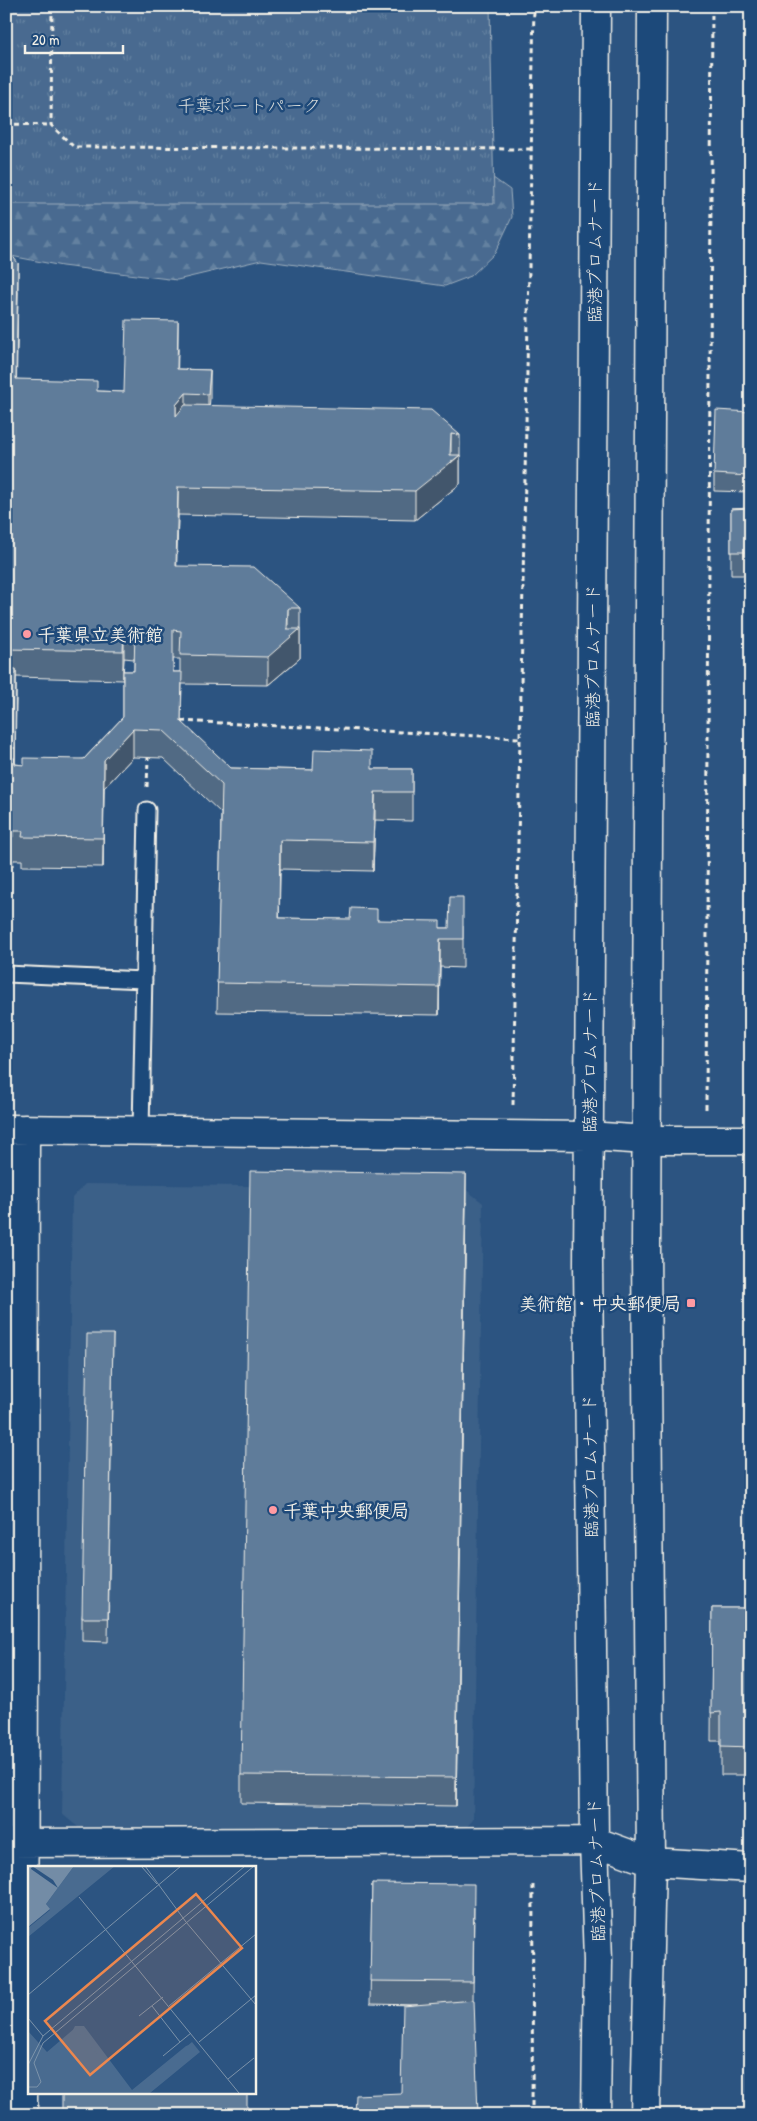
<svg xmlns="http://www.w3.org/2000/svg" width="757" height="2121" font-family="'Patrick Hand','Klee One',sans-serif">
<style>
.built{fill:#3b6088}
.forest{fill:url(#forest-firs);stroke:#9eaebc}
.park{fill:url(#park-tufts);stroke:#9eaebc}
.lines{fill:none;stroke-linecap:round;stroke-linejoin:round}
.service-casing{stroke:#f4f1e8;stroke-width:19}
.tertiary-casing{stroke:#f4f1e8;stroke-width:31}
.path{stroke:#f4f1e8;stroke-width:3;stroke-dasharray:5 4;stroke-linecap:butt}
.service{stroke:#1f4a7a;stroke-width:15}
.tertiary{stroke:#1f4a7a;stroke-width:28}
.wall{fill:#516a84;stroke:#f4f1e8;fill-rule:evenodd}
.shaded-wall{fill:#42566c;stroke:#f4f1e8}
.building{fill:#5e7b9a;stroke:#f4f1e8}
.poi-dot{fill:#ff9aa2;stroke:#1f4a7a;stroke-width:2}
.labels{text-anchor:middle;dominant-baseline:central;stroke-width:5;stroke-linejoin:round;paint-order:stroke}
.park-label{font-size:18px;fill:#dadddb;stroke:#1f4a7a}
.street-label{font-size:18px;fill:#f4f1e8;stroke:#1f4a7a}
.poi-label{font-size:18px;font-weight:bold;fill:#f4f1e8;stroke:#1f4a7a;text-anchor:start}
.inset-road{fill:none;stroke:#7c93aa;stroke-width:1}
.view{fill:#ec874e;fill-opacity:0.15;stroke:#ec874e;stroke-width:2.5}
.inset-edge{fill:none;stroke:#f4f1e8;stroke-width:2.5}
</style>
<defs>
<pattern id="forest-firs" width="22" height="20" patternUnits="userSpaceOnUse" patternTransform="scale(1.25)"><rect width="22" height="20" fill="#496b90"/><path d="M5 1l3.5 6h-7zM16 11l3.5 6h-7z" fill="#6481a0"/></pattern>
<pattern id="park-tufts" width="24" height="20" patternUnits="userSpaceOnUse" patternTransform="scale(1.25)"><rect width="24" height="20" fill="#496b90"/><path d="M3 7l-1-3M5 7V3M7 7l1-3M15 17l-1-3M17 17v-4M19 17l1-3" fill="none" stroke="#6481a0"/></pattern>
</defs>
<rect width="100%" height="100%" fill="#2c5481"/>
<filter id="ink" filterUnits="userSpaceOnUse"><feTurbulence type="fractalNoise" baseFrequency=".02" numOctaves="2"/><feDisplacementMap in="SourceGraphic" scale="10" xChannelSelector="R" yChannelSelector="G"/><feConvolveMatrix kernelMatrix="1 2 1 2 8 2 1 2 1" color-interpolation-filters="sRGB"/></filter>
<g filter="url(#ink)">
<path class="built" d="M 85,1184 L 465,1189 L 483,1203 L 473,1820 L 458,1836 L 84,1832 L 62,1814 L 72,1198 Z"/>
<path class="forest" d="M 6,125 L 489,175 L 510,190 L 512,217 L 495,253 L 471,276 L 445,286 L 261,260 L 177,280 L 62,266 L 6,255 Z"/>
<path class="park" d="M 6,6 L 490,6 L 494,204 L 6,204 Z"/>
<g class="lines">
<g class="service-casing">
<path id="service" d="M 6,974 L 144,980
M 141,1132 L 147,810"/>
</g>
<g class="tertiary-casing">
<path id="tertiary" d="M 596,6 L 588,1263 L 594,1841 L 598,1961 L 596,2115
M 8,1129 L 588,1136 L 647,1140 L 751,1140
M 6,1843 L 594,1841 L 651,1862 L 751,1868
M 23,2115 L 25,1129
M 645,2115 L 651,1862 L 646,1249 L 652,6"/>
</g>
<path class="path" d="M 52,6 L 51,125 L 74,147 L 531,149
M 6,124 L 51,125
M 181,721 L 520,738
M 147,787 L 148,758
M 513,1105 L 534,6
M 706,1109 L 712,6
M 532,2115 L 533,1883"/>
<use href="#service" class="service"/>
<use href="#tertiary" class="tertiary"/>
</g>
<path class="wall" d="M 6,248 L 18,292 L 16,379 L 97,391 L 124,392 L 178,349 L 177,369 L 210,370 L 209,406 L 460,435 L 460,484 L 415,520 L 178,515 L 176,566 L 300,608 L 300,658 L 268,685 L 182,684 L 181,722 L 231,768 L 313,770 L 372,769 L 412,769 L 412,821 L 375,820 L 373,871 L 280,869 L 279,918 L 377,920 L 440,928 L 449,928 L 463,926 L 463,968 L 440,967 L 439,1015 L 217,1012 L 221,813 L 163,758 L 133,757 L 104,788 L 103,867 L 22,866 L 22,860 L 13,860 L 13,866 L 6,865 ZM 124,658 L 134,659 L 134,671 L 123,671 ZM 173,659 L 180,659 L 180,672 L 173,672 ZM 16,677 L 123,680 L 123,717 L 84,759 L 24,765 L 15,764 Z
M 751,412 L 750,492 L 714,491 L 714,474 Z
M 751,508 L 751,575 L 731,575 L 731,509 Z
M 466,1202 L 456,1806 L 241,1803 L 241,1775 Z
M 113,1334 L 108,1642 L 82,1641 L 82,1618 Z
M 712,1608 L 751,1608 L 751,1775 L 721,1775 L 721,1741 L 711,1741 Z
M 372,1883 L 474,1907 L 473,2000 L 401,2093 L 417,2005 L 370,2004 Z
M 747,1950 L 751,1950 L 751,2115 L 748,2110 Z"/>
<path class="shaded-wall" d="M 18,263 L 18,292 L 16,408 L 16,379 Z
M 178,321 L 178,349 L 177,398 L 177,369 Z
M 210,370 L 210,398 L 208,422 L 208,394 Z
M 186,393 L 186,422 L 176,445 L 176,405 Z
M 451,434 L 451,463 L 460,455 L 460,484 L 415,520 L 415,491 Z
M 178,487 L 178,515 L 176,594 L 176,566 Z
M 288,608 L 288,639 L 300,629 L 300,658 L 268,685 L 268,657 Z
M 124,630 L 124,658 L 123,680 L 123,651 Z
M 16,669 L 16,698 L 15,777 L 15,748 Z
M 133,729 L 133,757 L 104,788 L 103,867 L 104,760 Z
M 375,792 L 375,820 L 373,871 L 373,842 Z
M 280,840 L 280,869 L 279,947 L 279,918 Z
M 440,939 L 440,967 L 439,1015 L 439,987 Z
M 466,1174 L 466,1202 L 456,1806 L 456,1777 Z"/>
<path class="building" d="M 6,248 L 18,263 L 16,379 L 97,381 L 97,391 L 124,392 L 126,320 L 178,321 L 177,369 L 210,370 L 208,394 L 186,393 L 176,405 L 176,416 L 185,405 L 431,410 L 460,435 L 451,434 L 450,455 L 460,455 L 415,491 L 178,487 L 176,566 L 254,567 L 300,608 L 288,608 L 287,629 L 300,629 L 268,657 L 180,655 L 181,631 L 173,630 L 173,672 L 182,672 L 181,721 L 231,768 L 313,770 L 314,749 L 372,751 L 372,769 L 412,769 L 412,792 L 375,792 L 373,842 L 280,840 L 279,918 L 350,919 L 351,908 L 377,909 L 377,920 L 440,921 L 440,928 L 449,928 L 450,897 L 463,897 L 463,939 L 440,939 L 439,987 L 217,983 L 222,785 L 163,730 L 133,729 L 104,760 L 103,838 L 22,837 L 23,831 L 13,831 L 13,837 L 6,837 L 6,758 L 14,758 L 14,764 L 24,765 L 24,758 L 84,759 L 123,717 L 123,671 L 134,671 L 135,630 L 124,630 L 123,651 L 6,649 Z
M 716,410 L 751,412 L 750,476 L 714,474 Z
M 751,508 L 751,552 L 731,552 L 731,509 Z
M 6,669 L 16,669 L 15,748 L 6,748 Z
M 250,1171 L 466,1174 L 456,1777 L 241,1775 Z
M 87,1334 L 113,1334 L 108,1618 L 82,1618 Z
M 712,1608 L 751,1608 L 751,1747 L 721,1746 L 721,1712 L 711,1713 Z
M 372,1883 L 474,1884 L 473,1982 L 370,1981 Z
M 747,1950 L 751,1950 L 751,2101 L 748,2101 Z
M 474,2000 L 478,2115 L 355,2115 L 356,2095 L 401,2093 L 403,2006 Z
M 62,2092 L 247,2092 L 247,2115 L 62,2115 Z
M 751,2110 L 751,2115 L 733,2115 L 732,2111 Z"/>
</g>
<g class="poi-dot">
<circle cx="27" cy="634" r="5"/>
<rect x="686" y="1298" width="10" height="10" rx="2.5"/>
<circle cx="273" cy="1510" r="5"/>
</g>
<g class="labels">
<g class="park-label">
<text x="249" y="105">千葉ポートパーク</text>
</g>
<g class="street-label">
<text transform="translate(594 251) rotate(-90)">臨港プロムナード</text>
<text transform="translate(592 656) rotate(-90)">臨港プロムナード</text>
<text transform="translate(589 1061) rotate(-90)">臨港プロムナード</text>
<text transform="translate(590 1466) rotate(-91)">臨港プロムナード</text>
<text transform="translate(596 1870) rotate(-92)">臨港プロムナード</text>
</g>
<g class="poi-label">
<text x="37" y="634">千葉県立美術館</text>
<text x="681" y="1303" text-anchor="end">美術館・中央郵便局</text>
<text x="283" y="1510">千葉中央郵便局</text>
</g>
</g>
<g transform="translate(28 1866)">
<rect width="228" height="228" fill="#2c5481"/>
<path d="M 47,160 L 56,160 L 104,224 L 158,180 L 165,178 L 117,227 L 73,227 L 45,164 Z" fill="#496b90"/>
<path d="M 46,0 L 87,0 L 0,71 L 0,62 L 22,44 L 18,38 ZM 47,162 L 102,227 L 0,227 L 0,165 L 19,186 ZM 164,176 L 172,186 L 122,227 L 103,227 Z" fill="#496b90"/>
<path d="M 0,0 L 46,0 L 18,38 L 22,43 L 0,61 Z" fill="#738ca6"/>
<path d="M 4,0 L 25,14 L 30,22 L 3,3 Z" fill="#2c5481"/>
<path class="inset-road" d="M 113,0 L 129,18M 117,0 L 158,56 L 228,139M 51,31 L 211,227M 0,129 L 153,0M 124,140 L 152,176M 141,140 L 228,68M 111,150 L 135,131M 0,152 L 15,170M 171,176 L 228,129M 135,190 L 163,167M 0,199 L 15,170 L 217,0M 200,213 L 226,192M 0,221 L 9,221 L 13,216 L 6,197 L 15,177 L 226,0"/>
<path class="view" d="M 168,28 L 214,82 L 62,209 L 17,155 Z"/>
<rect width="228" height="228" class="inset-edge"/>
</g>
<rect width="757" height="2121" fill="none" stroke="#1f4a7a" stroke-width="25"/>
<rect x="12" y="12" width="732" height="2096" fill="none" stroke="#f4f1e8" stroke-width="2" filter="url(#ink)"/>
<path d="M25 45v8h98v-8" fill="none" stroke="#f4f1e8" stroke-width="2.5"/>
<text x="32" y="45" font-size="15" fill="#f4f1e8" stroke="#1f4a7a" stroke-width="4" paint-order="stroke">20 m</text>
</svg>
